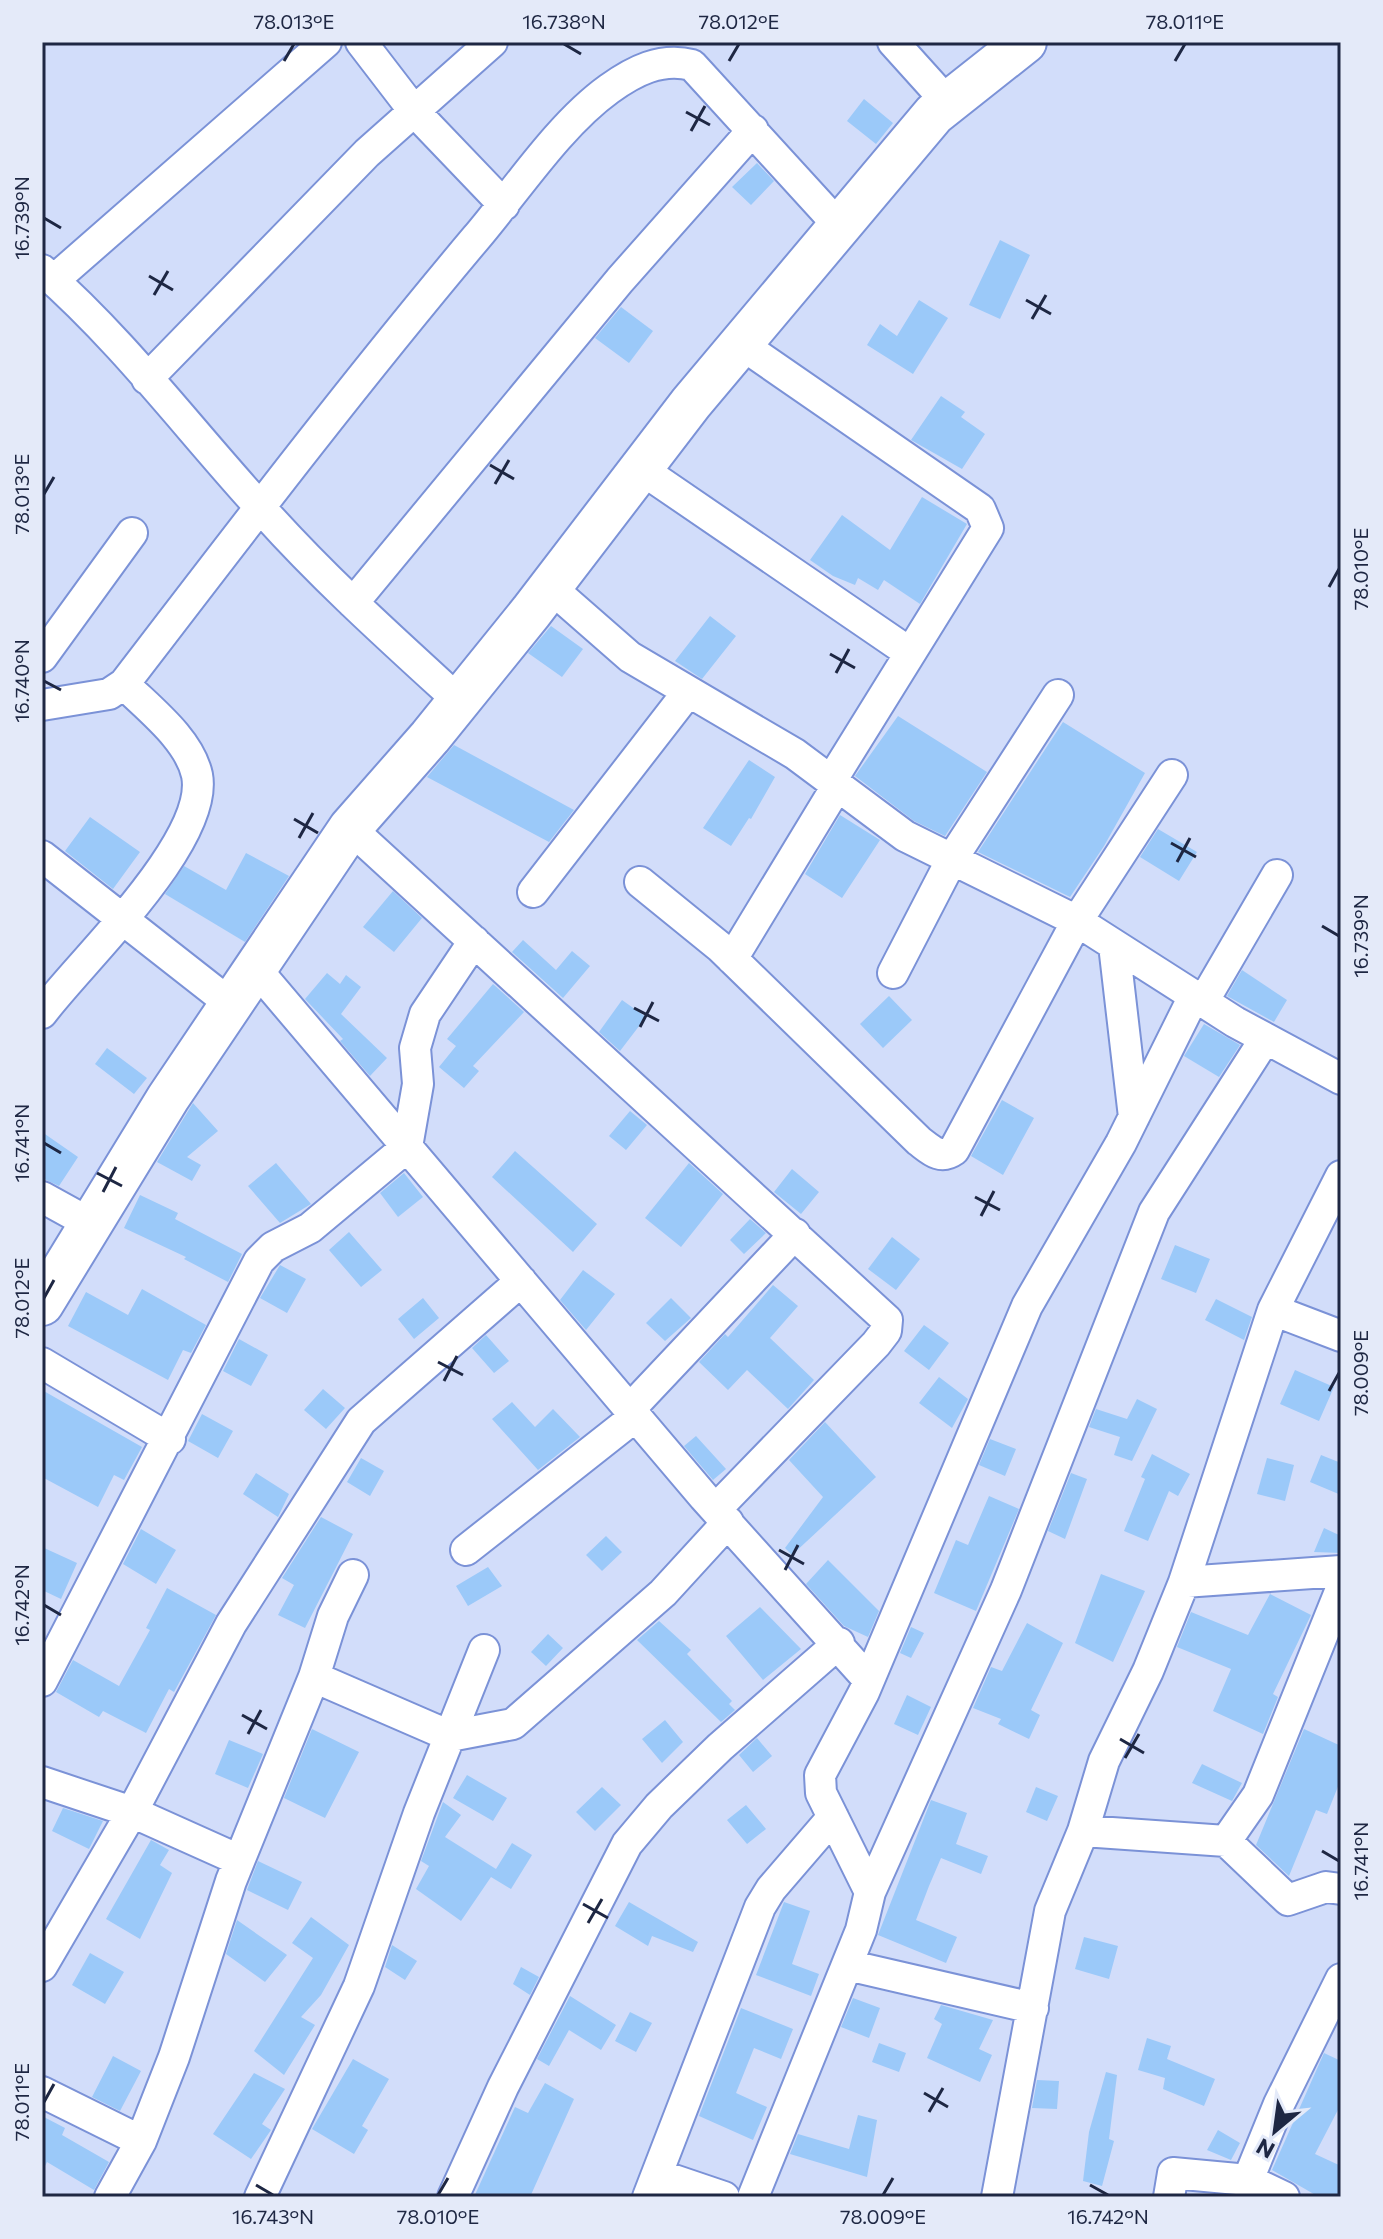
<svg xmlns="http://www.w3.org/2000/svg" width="1383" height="2239" font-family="Commissioner,sans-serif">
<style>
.building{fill:#9bc9f9}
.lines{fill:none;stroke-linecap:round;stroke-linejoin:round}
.street-casing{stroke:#7b92d7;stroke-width:34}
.secondary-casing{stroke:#7b92d7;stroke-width:46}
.street{stroke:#fff;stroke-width:30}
.secondary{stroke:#fff;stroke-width:42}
.ticks{fill:none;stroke:#1e2743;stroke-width:3}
.neatline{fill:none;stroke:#1e2743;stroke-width:3}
.ticks-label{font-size:20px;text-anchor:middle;fill:#1e2743}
</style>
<rect width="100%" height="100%" fill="#d2ddfa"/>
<path class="building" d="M 864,99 L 893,123 L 876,144 L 847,121 Z
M 757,163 L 774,181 L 751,205 L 732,187 Z
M 1000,240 L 1030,255 L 1000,319 L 969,305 Z
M 919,300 L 948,318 L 913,374 L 867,345 L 880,324 L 897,336 Z
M 621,307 L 653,331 L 629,363 L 595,338 Z
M 941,396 L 965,412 L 961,417 L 985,434 L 962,469 L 911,440 Z
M 922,497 L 967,524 L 920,604 L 884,580 L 878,590 L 858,578 L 855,585 L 833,576 L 810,560 L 842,515 L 890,550 Z
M 710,616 L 736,636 L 702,679 L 675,661 Z
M 551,626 L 583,649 L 562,677 L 528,653 Z
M 898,716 L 987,772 L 945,836 L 914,821 L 855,776 Z
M 1063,722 L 1145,773 L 1104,846 L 1070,897 L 978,852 Z
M 454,745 L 574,810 L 549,842 L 427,777 Z
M 749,760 L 775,777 L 751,819 L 749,818 L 731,846 L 703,828 Z
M 840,815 L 880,840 L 842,898 L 805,874 Z
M 90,817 L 140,852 L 113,889 L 65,851 Z
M 1158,829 L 1197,852 L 1179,881 L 1140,857 Z
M 246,853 L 289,876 L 245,942 L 165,894 L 184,866 L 226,890 Z
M 393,891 L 422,918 L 394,952 L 363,927 Z
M 523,940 L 556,970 L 572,951 L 590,966 L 563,998 L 512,952 Z
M 1242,970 L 1287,1000 L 1274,1022 L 1227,996 Z
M 327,973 L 340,984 L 346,975 L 361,987 L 341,1014 L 387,1058 L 370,1076 L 340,1041 L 343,1039 L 305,999 Z
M 493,984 L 524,1012 L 473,1066 L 479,1071 L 464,1088 L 439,1067 L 456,1046 L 447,1039 Z
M 889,996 L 912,1020 L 883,1048 L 860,1024 Z
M 622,1000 L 646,1017 L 620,1051 L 599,1032 Z
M 1204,1024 L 1240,1045 L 1219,1077 L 1184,1056 Z
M 107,1048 L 147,1078 L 134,1094 L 95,1064 Z
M 1002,1100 L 1034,1118 L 1003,1175 L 971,1156 Z
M 193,1103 L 218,1131 L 187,1157 L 201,1165 L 192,1181 L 157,1162 Z
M 630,1111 L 647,1125 L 626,1150 L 609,1136 Z
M 42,1132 L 78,1157 L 59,1186 L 42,1178 Z
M 515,1151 L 597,1224 L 573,1252 L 492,1177 Z
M 276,1163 L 311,1204 L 280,1223 L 248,1186 Z
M 689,1163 L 723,1194 L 681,1247 L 645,1218 Z
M 792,1169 L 819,1192 L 801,1214 L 774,1192 Z
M 404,1173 L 423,1197 L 398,1217 L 380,1193 Z
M 140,1195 L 178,1213 L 175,1219 L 242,1254 L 228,1282 L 184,1259 L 186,1257 L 124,1228 Z
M 750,1219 L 766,1233 L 744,1254 L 730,1240 Z
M 349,1232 L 382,1270 L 361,1287 L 329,1250 Z
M 892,1237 L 920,1259 L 896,1290 L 868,1269 Z
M 1175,1245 L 1210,1259 L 1196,1293 L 1161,1279 Z
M 280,1265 L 306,1279 L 287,1313 L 260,1298 Z
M 583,1270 L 615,1294 L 586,1330 L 560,1300 Z
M 773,1285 L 798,1306 L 770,1338 L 814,1380 L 788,1409 L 747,1370 L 728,1390 L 699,1362 L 725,1334 L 728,1337 Z
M 142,1289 L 206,1325 L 191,1353 L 183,1350 L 168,1380 L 68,1326 L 86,1292 L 128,1315 Z
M 423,1298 L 439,1318 L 414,1339 L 398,1319 Z
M 671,1298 L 691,1318 L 665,1341 L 646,1323 Z
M 1216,1299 L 1252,1317 L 1244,1340 L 1205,1320 Z
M 924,1325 L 949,1343 L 929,1370 L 904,1351 Z
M 486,1335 L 509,1361 L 494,1373 L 472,1348 Z
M 239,1339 L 268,1355 L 251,1386 L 223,1371 Z
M 1295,1370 L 1334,1387 L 1319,1421 L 1280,1404 Z
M 939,1377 L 968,1399 L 952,1428 L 919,1403 Z
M 323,1389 L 345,1408 L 326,1429 L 304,1410 Z
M 42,1390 L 142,1447 L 124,1480 L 114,1475 L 98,1507 L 42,1477 Z
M 1137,1399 L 1157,1409 L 1132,1461 L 1114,1455 L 1120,1437 L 1089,1427 L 1096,1409 L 1127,1419 Z
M 512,1402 L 535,1427 L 553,1409 L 580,1437 L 538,1470 L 492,1419 Z
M 202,1414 L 233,1431 L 218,1458 L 188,1441 Z
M 825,1422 L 876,1477 L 792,1555 L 785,1548 L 823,1497 L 789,1460 Z
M 696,1436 L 726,1469 L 713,1480 L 684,1446 Z
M 990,1439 L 1016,1449 L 1005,1476 L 979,1465 Z
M 1152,1454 L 1190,1474 L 1178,1496 L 1169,1491 L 1148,1541 L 1124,1531 L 1145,1479 L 1141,1477 Z
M 1321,1455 L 1341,1463 L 1341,1495 L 1310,1482 Z
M 361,1458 L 384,1471 L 370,1496 L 347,1482 Z
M 1267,1458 L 1294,1465 L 1285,1501 L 1257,1494 Z
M 256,1473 L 289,1494 L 278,1517 L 243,1494 Z
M 1071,1473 L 1087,1479 L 1065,1539 L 1048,1531 Z
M 989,1496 L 1019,1509 L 976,1611 L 934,1593 L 956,1540 L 968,1545 Z
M 321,1517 L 353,1534 L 305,1628 L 278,1615 L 294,1585 L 282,1578 Z
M 1324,1528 L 1341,1536 L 1341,1553 L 1314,1552 Z
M 141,1529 L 176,1550 L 156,1584 L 123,1564 Z
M 606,1536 L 622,1552 L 602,1571 L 586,1555 Z
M 42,1547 L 77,1563 L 61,1599 L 42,1590 Z
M 828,1560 L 879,1611 L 868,1637 L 844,1626 L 806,1584 Z
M 488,1567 L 502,1586 L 468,1606 L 456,1586 Z
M 1101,1574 L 1145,1591 L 1113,1662 L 1075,1643 Z
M 167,1588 L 216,1615 L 174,1692 L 169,1689 L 146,1733 L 103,1711 L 99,1717 L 56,1692 L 73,1660 L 119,1686 L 150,1630 L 146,1628 Z
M 1270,1594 L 1311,1615 L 1273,1694 L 1278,1697 L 1263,1734 L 1213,1711 L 1231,1669 L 1177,1647 L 1191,1612 L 1248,1635 Z
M 760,1607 L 801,1649 L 763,1680 L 726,1636 Z
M 659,1621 L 691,1650 L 687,1654 L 732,1701 L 729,1704 L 735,1710 L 721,1722 L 637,1640 Z
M 1027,1623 L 1063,1643 L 1031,1710 L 1040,1715 L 1029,1739 L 998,1724 L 1001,1719 L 973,1708 L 991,1667 L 1002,1671 Z
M 911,1627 L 924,1633 L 911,1658 L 900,1653 Z
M 548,1634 L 563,1648 L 546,1666 L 531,1652 Z
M 907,1695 L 931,1707 L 918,1735 L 894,1724 Z
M 665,1720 L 683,1742 L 662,1763 L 642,1739 Z
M 312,1729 L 359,1752 L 325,1818 L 284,1798 Z
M 1304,1729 L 1341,1746 L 1341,1779 L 1327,1814 L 1316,1810 L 1289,1876 L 1256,1845 Z
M 757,1738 L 772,1756 L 753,1772 L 739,1755 Z
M 229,1740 L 263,1754 L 248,1788 L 215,1774 Z
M 1202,1764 L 1242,1783 L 1232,1801 L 1192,1783 Z
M 467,1775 L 507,1798 L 493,1821 L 453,1798 Z
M 602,1787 L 621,1805 L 595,1831 L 576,1812 Z
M 1036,1787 L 1058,1796 L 1047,1821 L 1026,1812 Z
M 931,1800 L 967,1813 L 956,1844 L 988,1856 L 981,1874 L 941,1858 L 929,1886 L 916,1920 L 957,1937 L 946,1963 L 878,1935 Z
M 443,1802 L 461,1815 L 445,1837 L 496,1869 L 512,1843 L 532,1855 L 511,1889 L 491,1877 L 461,1921 L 416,1889 L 429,1866 L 421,1861 Z
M 746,1805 L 766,1829 L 747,1844 L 727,1820 Z
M 63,1808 L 103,1821 L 89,1849 L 52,1831 Z
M 151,1840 L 169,1850 L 160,1865 L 172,1873 L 140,1939 L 106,1919 Z
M 258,1861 L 302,1882 L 288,1910 L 247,1890 Z
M 629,1902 L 698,1942 L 693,1952 L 652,1936 L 648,1946 L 615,1926 Z
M 784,1902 L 810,1911 L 792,1964 L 819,1974 L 811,1996 L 756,1975 Z
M 311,1917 L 349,1945 L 321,1995 L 301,2017 L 315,2025 L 284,2075 L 254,2051 L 313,1958 L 292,1943 Z
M 237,1920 L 287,1955 L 265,1982 L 226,1954 Z
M 1084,1937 L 1118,1946 L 1109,1979 L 1075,1969 Z
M 392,1945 L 417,1961 L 405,1980 L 385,1967 Z
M 90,1953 L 124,1972 L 105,2004 L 72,1985 Z
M 521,1967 L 539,1977 L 530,1995 L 513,1984 Z
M 570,1996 L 616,2025 L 601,2050 L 569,2030 L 549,2066 L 537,2059 Z
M 853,1998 L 880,2008 L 869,2038 L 841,2027 Z
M 941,2005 L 993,2020 L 979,2049 L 992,2055 L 980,2082 L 927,2058 L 942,2024 L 934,2019 Z
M 741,2008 L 793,2029 L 781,2059 L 754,2048 L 736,2093 L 767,2107 L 753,2140 L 699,2116 Z
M 630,2012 L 652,2023 L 636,2052 L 615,2041 Z
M 1147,2038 L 1171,2046 L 1167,2059 L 1215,2079 L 1204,2106 L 1163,2089 L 1165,2078 L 1138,2070 Z
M 879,2043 L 906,2053 L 899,2072 L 872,2062 Z
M 1324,2053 L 1341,2061 L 1341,2104 L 1315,2154 L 1341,2166 L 1341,2197 L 1319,2197 L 1272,2170 Z
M 113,2056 L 141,2071 L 120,2111 L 92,2097 Z
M 353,2059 L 389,2079 L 362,2126 L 368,2130 L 354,2154 L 312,2129 Z
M 1106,2072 L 1117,2075 L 1109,2139 L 1114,2141 L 1102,2186 L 1083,2181 L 1089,2132 Z
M 254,2073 L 285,2089 L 262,2124 L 271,2130 L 251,2159 L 213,2134 Z
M 1037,2080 L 1059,2081 L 1057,2109 L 1032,2108 Z
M 545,2083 L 574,2099 L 530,2197 L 474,2197 L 515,2107 L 528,2113 Z
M 858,2115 L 877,2120 L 867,2177 L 790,2154 L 798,2134 L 849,2149 Z
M 42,2116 L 65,2128 L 62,2135 L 109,2162 L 94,2190 L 47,2162 L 42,2172 Z
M 1218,2130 L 1240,2143 L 1231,2160 L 1207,2150 Z"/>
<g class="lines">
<g class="street-casing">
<path id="street" d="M 361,42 L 414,111 L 504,205
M 893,42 L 948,103
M 42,270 C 123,341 187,427 259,506 C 321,576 390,638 459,701
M 54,280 L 326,42
M 741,344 L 980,509 L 988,528 L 831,781
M 147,379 L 367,153 L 492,42
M 641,469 L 910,653
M 550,587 L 630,657 L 795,754 L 905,836 L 1077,921 L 1235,1022 L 1341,1079
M 353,603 L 620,280 L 753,130
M 42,657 L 132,533
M 42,705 L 109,694 L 124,684 C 239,534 354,383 476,238 C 516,191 559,125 609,89 C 634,71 661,57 692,65 L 840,227
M 350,828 L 887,1320 L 886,1331 L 876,1344 L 716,1509
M 42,856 L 232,1005
M 640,882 L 720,947 L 919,1141 C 931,1150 940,1160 954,1150 L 1077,921 L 1172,775
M 533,892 L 688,692
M 1114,945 L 1134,1117
M 732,959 L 837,786
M 256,969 L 704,1497 L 867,1678
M 893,973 L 952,859 L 1058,695
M 1203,1002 L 1277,875
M 42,1013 C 81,961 210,841 197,775 C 189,739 149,709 124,684
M 42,1197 L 91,1224
M 1273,1310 L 1341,1176
M 42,1363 L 170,1439
M 630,1409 L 795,1234
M 466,1550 L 636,1416
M 1184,1582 L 1341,1571
M 314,1677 L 450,1736 L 513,1724 L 663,1593 L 728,1522
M 42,1681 L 259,1261 L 273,1247 L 310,1228 L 407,1147 L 418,1084 L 415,1048 L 425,1014 L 474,941
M 42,1782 L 132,1812 L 239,1860
M 1083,1831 L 1104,1761 L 1148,1671 L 1184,1582 L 1273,1310 L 1341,1336
M 1226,1841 L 1288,1900 L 1326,1887 L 1341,1889
M 870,1892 L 1006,1590 L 1154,1212 L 1265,1039
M 847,1965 L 1033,2008
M 42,1966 L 132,1812 L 231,1624 L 361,1421 L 521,1281
M 42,2092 L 141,2141
M 659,2175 L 724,2197
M 1248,2180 L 1284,2197
M 110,2197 L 141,2141 L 174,2057 L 231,1881 L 314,1677 L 333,1616 L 353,1575
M 260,2197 L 359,1986 L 419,1813 L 484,1650
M 453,2197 L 503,2087 L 627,1844 L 659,1806 L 720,1747 L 839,1643
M 648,2197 L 760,1907 L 771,1889 L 833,1817
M 753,2197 L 861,1930 L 870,1892 L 821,1793 L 820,1775 L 864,1692 L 1027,1306 L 1121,1143 L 1194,996
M 997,2197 L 1050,1911 L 1083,1831 L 1226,1841 L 1258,1795 L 1341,1589
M 1169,2197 L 1173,2173 L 1248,2180 L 1279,2104 L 1341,1979"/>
</g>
<g class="secondary-casing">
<path id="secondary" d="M 42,1304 L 168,1098 L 350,828 L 430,737 L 531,612 L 691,403 L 934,114 L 1025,42"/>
</g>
<use href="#street" class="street"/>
<use href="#secondary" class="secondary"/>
</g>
<path class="ticks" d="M 564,44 L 581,54M 284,61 L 294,44M 729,61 L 739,44M 1175,61 L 1185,44M 686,112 L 710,125M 691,131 L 705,106M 44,218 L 61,228M 149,276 L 173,290M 154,295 L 168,271M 1026,300 L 1051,314M 1032,319 L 1046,295M 490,465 L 514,479M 495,484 L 509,460M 44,494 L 54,477M 1329,587 L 1339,569M 830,654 L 855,668M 836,673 L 849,649M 44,681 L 61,690M 294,819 L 318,833M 299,838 L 313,813M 1171,843 L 1196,857M 1177,862 L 1190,838M 1322,926 L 1339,936M 634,1008 L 659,1021M 640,1027 L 653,1002M 44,1143 L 61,1153M 97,1173 L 122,1186M 103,1192 L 116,1167M 975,1197 L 1000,1210M 981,1216 L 994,1191M 44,1298 L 54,1280M 438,1362 L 463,1375M 444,1381 L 457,1356M 1329,1391 L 1339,1373M 779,1550 L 804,1564M 785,1570 L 798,1545M 44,1605 L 61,1615M 242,1715 L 267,1729M 248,1734 L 261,1710M 1120,1739 L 1144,1753M 1125,1758 L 1139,1734M 1322,1851 L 1339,1861M 583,1904 L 608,1918M 588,1923 L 602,1899M 924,2093 L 948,2107M 44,2102 L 54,2084M 929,2112 L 943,2088M 256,2185 L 273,2195M 1090,2185 L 1108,2195M 438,2195 L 448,2178M 883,2195 L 893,2178"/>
<rect width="1383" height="2239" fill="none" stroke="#e4eaf9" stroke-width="88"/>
<g transform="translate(1275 2131) rotate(209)" stroke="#e4eaf9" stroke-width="6" paint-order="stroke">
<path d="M0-6L14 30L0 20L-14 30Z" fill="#1e2743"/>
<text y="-12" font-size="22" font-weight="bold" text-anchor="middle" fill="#1e2743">N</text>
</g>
<rect x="44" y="44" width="1295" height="2151" class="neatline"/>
<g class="ticks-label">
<text x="294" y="29">78.013°E</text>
<text x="564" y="29">16.738°N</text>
<text x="739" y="29">78.012°E</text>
<text x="1185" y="29">78.011°E</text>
<text transform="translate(22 218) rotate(-90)" y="7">16.739°N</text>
<text transform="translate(22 494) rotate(-90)" y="7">78.013°E</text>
<text transform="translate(1361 569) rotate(-90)" y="7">78.010°E</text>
<text transform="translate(22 681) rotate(-90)" y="7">16.740°N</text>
<text transform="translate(1361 936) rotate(-90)" y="7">16.739°N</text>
<text transform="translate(22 1143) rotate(-90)" y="7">16.741°N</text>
<text transform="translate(22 1298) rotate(-90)" y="7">78.012°E</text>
<text transform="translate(1361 1373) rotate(-90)" y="7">78.009°E</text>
<text transform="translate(22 1605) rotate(-90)" y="7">16.742°N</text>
<text transform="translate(1361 1861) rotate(-90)" y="7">16.741°N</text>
<text transform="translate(22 2102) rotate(-90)" y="7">78.011°E</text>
<text x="273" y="2224">16.743°N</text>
<text x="438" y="2224">78.010°E</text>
<text x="883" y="2224">78.009°E</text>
<text x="1108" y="2224">16.742°N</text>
</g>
</svg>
